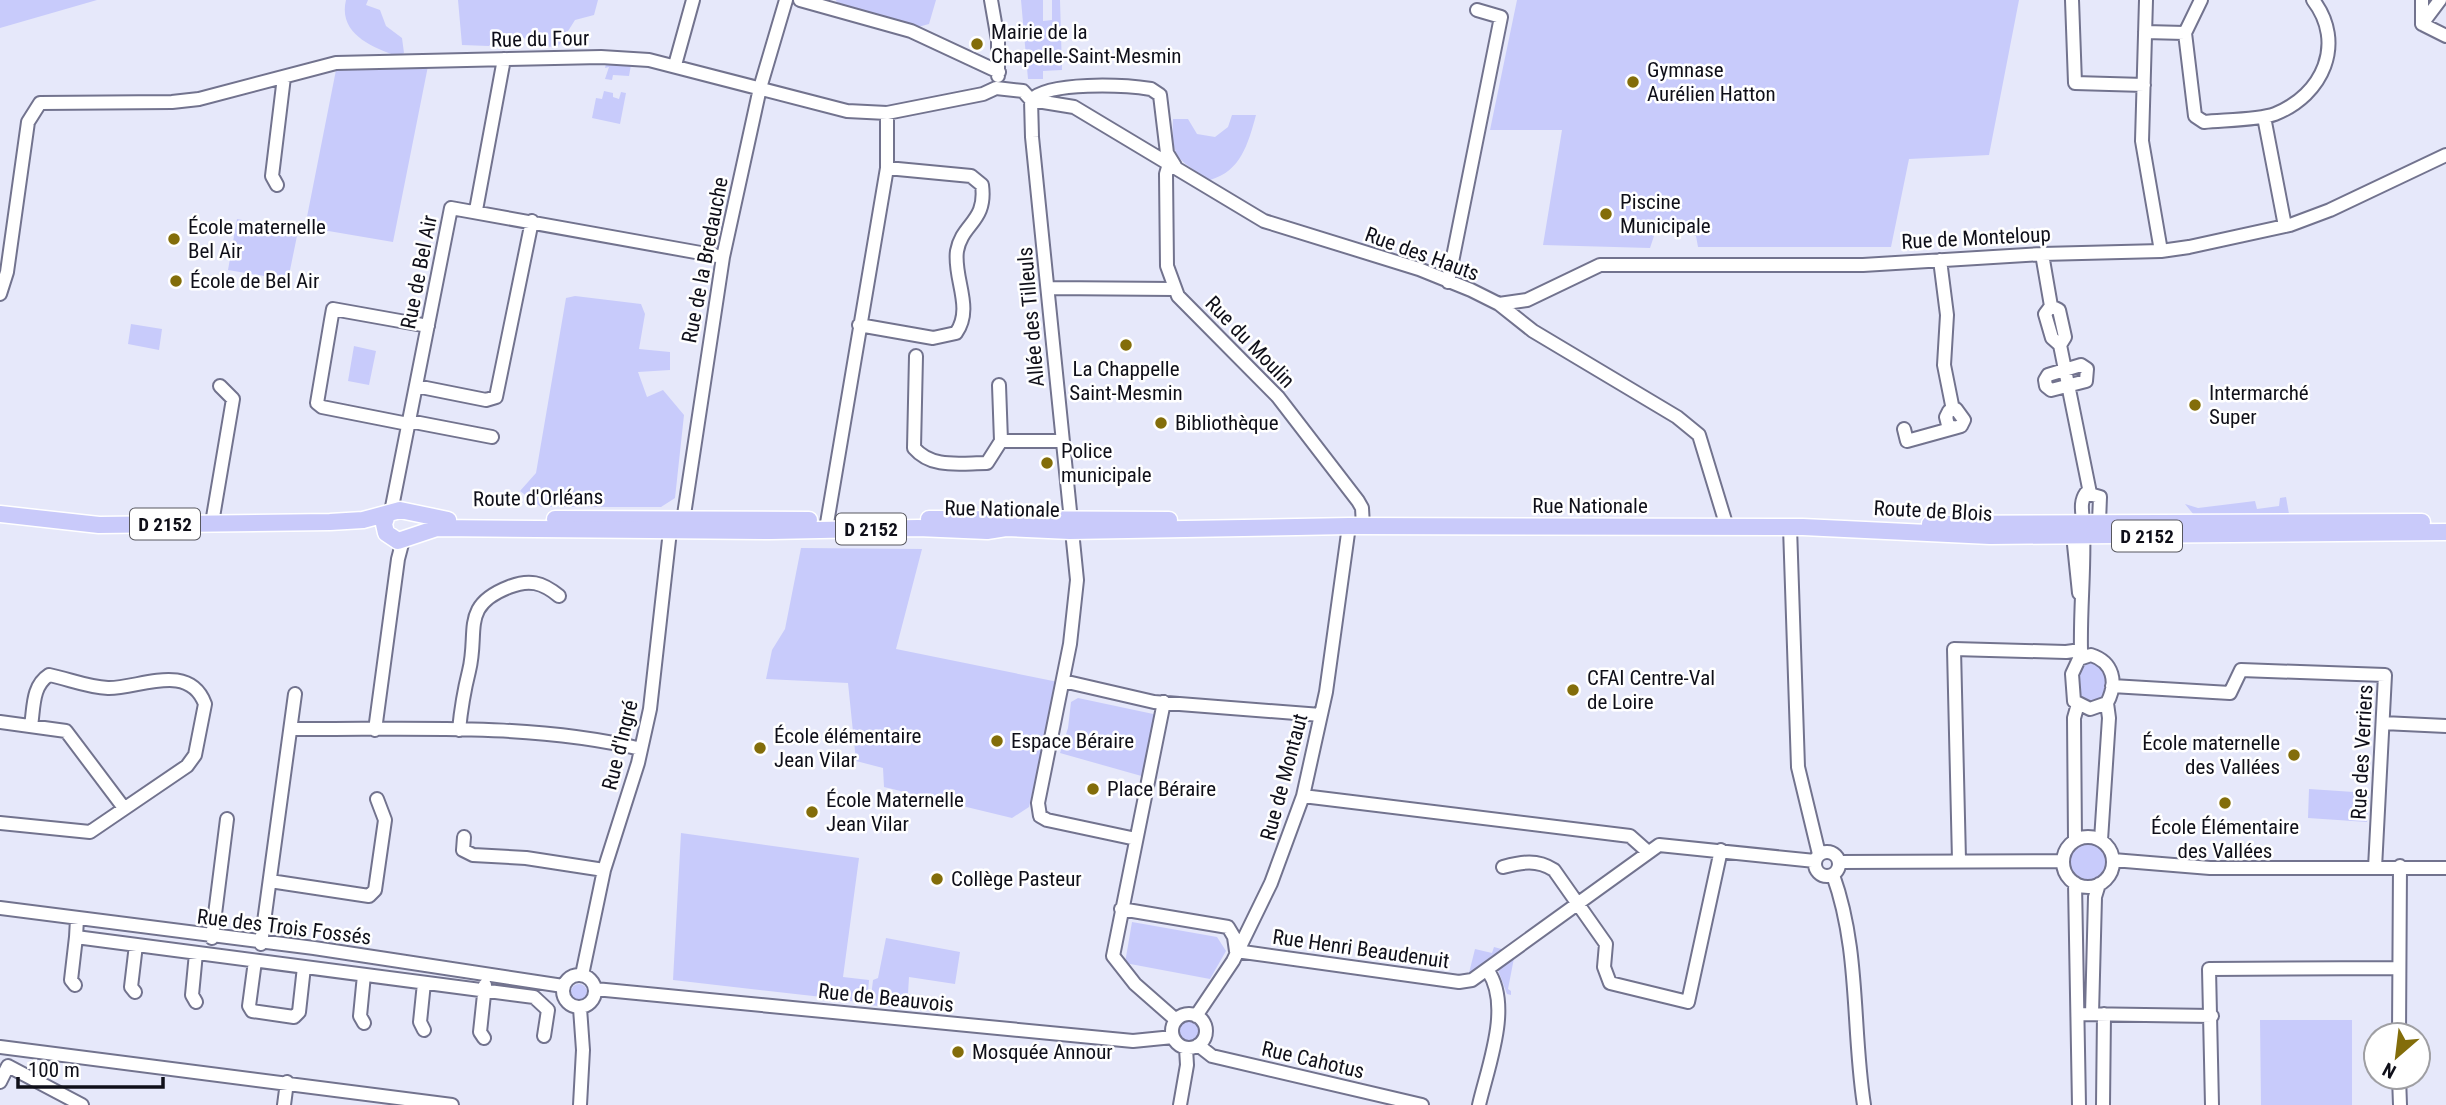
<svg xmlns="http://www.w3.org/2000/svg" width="2446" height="1105" font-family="'Roboto Condensed',sans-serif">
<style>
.green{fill:#c8cbfb}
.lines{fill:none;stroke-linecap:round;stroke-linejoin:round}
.minor-casing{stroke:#72738e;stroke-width:16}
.major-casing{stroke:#fff;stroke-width:19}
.minor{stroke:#fff;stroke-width:12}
.major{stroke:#c9cafa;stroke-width:16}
.poi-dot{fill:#836d0a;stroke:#fff;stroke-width:2.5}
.labels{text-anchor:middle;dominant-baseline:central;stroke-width:5;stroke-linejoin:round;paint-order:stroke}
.shield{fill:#fff;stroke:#57575e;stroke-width:2}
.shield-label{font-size:19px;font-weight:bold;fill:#0f0f19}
.poi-label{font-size:21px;fill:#0f0f19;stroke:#fff;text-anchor:start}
.street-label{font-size:21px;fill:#0f0f19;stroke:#fff}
</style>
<rect width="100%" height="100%" fill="#e6e8fa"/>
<path class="green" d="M 0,0 L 97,0 L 0,28 Z
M 346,0 L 368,0 L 366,5 L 380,10 L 386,26 L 402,38 L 404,53 L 397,56 C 371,47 338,33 346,0 Z
M 458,0 L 598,0 L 594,15 L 575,20 L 558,47 L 534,46 L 524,38 L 497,36 L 489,46 L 462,45 Z
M 836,0 L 936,0 L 929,24 L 918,27 L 838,9 Z
M 1021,0 L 1043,0 L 1043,21 L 1052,20 L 1052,0 L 1060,0 L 1062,70 L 1043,71 L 1043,79 L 1028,79 Z
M 1517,0 L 2019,0 L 1989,155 L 1909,159 L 1891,247 L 1698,247 L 1696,236 L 1676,229 L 1655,233 L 1650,248 L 1543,245 L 1562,130 L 1490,130 Z
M 606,64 L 631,65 L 629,76 L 613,75 L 612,80 L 605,79 L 609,67 L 605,68 Z
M 428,66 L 393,242 L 305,227 L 336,70 Z
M 604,91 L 613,93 L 613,97 L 619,99 L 621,92 L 626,93 L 620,124 L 592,118 L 596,98 L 602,99 Z
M 1232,115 L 1256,115 C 1248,144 1241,171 1210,180 C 1176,159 1171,157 1173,119 L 1188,119 L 1197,134 L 1215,137 L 1228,127 Z
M 237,219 L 298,231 L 288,280 L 228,270 Z
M 575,296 L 641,304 L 645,314 L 639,349 L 670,352 L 670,370 L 638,372 L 647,397 L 663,390 L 684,415 L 675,498 L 661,507 L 541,507 L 520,491 L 536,473 L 566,298 Z
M 131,324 L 162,329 L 159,350 L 128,344 Z
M 354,346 L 376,351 L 369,385 L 348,381 Z
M 2286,497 L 2289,514 L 2194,515 L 2185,504 L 2198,508 L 2255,501 L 2257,509 L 2279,506 L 2280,498 Z
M 801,548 L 922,549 L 896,649 L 1058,682 L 1029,807 L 1012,818 L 884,787 L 883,768 L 856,761 L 848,683 L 766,679 L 772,650 L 785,629 Z
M 2090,661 L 2106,670 L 2104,700 L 2088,704 L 2078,695 L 2077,673 Z
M 1078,698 L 1158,715 L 1145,777 L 1060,753 L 1068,728 L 1071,702 Z
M 2309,789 L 2369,793 L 2367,822 L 2308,818 Z
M 681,833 L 859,858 L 843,977 L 869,980 L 867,1003 L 826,998 L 826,994 L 822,997 L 673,980 Z
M2068 861a19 19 0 1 1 38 0a19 19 0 1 1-38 0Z
M 1132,922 L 1217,937 L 1226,951 L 1210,979 L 1125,963 Z
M 886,938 L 960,952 L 955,984 L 909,977 L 908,994 L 915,995 L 914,1010 L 870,1005 L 873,980 L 878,978 Z
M 1494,947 L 1505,950 L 1478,970 L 1469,973 L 1475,949 L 1492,953 Z
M 1514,958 L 1508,989 L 1511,991 L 1511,995 L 1507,994 L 1498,970 Z
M571 992a8 8 0 1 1 16 0a8 8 0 1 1-16 0Z
M1177 1030a12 12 0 1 1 24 0a12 12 0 1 1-24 0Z
M 2260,1020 L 2352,1020 L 2352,1105 L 2261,1105 Z"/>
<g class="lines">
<g class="minor-casing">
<path id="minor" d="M 800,0 L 911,31 L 999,72
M 991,0 L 998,40 L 998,76
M 2072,0 L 2075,83 L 2144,85
M 2146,0 L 2142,141 L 2161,251
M 2201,0 L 2185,33 L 2195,116 L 2204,122 C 2223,120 2259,120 2275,114 C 2323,95 2346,43 2313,0
M 2422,0 L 2422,24
M 2422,24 L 2440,0
M 2422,24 L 2446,36
M 2145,32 L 2185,33
M 675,65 L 693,0
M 1031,100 L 1074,107 L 1264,221 L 1419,269 L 1471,290 L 1499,304 L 1533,331 L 1677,417 L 1699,435 L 1727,527
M 1031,100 L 1032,137 L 1077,580 L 1070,644 L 1038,803 L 1040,816 L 1047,820 L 1136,839
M 1031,100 C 1049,81 1124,85 1151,89 L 1160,95 L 1167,153 L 1175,166
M 2264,117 L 2285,226
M 1169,164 L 1166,174 L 1167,266 L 1178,296 L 1278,397 L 1358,501 L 1362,508 L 1363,526
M 277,185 L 272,176 L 284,77
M 476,210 L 504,59
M 2042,254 L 2051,306
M 1940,260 L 1947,315 L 1944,365 L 1953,410
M 1448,282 L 1501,17 L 1477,10
M 1048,288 L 1174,289
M 0,294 L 7,272 L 28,122 L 40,103 L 172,102 L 199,99 L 336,63 L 601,57 L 649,60 L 847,111 L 887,113 L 983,94 L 996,88 L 1023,91 L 1031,100
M 1499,304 L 1527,300 L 1600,265 L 1863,265 L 2042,254 L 2161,251 L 2189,247 L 2290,225 L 2330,210 L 2446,155
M 859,325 L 933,338 L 956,333 C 974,308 953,278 957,251 C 962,223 987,222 982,185 L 971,176 L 887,168
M 2060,345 L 2052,338 L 2045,314 L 2051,306 L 2059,310 L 2065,337 L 2060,345 L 2090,493
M 916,356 L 914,448 C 932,469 960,463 987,463 L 1001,441
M 2081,365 L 2087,369 L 2086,381 L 2051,390 L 2046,386 L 2045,380 L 2048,375 Z
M 999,385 L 1001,441 L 1061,441
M 416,386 L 486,400 L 496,397 L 532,221
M 409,421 L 492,437
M 408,424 L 322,407 L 317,403 L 331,320 L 333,309 L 428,326
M 1904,429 L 1907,441 L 1954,428 L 1948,425 L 1946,417 L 1949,411 L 1956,409 L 1964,420 L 1961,426 L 1954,428
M 391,512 L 451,208 L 723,257
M 212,523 L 233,399 L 220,386
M 1790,527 L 1798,767 L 1819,854
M 682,528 L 723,257 L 760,88 L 786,0
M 826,529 L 887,168 L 887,113
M 2073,535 L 2079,593
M 2091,655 C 2113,662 2118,682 2107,703 L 2090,709 L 2074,701 L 2072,674 L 2079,659 Z
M 2083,656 L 2081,650 C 2080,607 2085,567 2083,524 C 2083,513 2079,503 2086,493 L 2100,497 L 2099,522
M 1063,681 L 1154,702 L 1321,715
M 2112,686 L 2230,693 L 2241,670 L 2385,675 L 2375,868
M 1164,702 L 1113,956 L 1135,984 L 1176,1020
M 0,722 L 66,731 L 124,808
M 2383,723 L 2446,726
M 291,729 C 405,730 530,722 641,749
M 375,730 L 398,559 L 403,540
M 459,730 C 461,709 464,691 469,671 C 479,631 460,606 509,587 C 529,579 542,582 559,596
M 1303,796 L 1630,836 L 1648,852
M 0,823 L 90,832 L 187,766 L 195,755 L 205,704 C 189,661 138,689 108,688 C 87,687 69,679 49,675 C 32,686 34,707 31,726
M 464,837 L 463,850 L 473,855 L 526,858 L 604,870
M2063 862a25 25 0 1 1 50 0a25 25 0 1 1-50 0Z
M 2075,840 L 2074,718 L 2078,704
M 2101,840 L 2109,718 L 2107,703
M1815 864a12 12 0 1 1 24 0a12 12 0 1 1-24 0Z
M 1959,860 L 1954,649 L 2066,652 L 2081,650
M 2113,860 L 2210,868 L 2446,868
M 1839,862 L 2062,861
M 1503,867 C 1522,862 1537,859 1554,870 L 1606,944 L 1604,967 L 1610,983 L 1688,1002 L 1721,850
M 1833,875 C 1860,950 1852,1028 1864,1105
M 270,881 L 369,896 L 375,890 L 385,820 L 377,799
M 2075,883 L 2079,1105
M 0,908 L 314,948 L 563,986
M 1121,909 L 1228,927 L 1234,937 L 1236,951
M 77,919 L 76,937 L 534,997 L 548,1010 L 544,1036
M 212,938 L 227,819
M 261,944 L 295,694
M 1236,951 L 1459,982 L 1472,980 L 1659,845 L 1815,861
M 196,953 L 192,995 L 196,1002
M 255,961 L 249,1006 L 252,1011 L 294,1017 L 299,1012 L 304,967
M563 991a16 16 0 1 1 32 0a16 16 0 1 1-32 0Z
M 582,975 L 604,870 L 638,763 L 650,709 L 671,522
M 75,985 L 71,980 L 76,937
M 595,989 L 1133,1041 L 1173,1037
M 135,992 L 131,987 L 136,945
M 2078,1014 L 2212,1016
M 2092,1014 L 2095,897 L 2099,884
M1172 1031a17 17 0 1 1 34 0a17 17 0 1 1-34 0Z
M 1196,1016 L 1233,961 L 1271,883 L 1303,796 L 1326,692 L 1349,526
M 364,1023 L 360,1016 L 364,975
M 424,1030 L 420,1022 L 424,983
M 2399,1035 L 2400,866
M 484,1038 L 480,1032 L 485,985
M 1198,1045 L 1212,1056 L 1422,1105
M 0,1047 L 452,1105
M 2399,1077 L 2400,1105
M 0,1082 L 8,1066 L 82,1105
M 284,1105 L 287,1082
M 580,1105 L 583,1050 L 580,1008
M 1180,1105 L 1187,1065 L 1186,1048
M 1479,1105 C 1488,1066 1512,1006 1488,971
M 2103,1105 L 2104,1014
M 2212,1105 L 2209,969 L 2398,968"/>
</g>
<g class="major-casing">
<path id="major" d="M 0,514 L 99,525 L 330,522 L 363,520 L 400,510 L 448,520
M 387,515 L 384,524 L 386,533 L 398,541 L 437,528 L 771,531 L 918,528 L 987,531 L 1006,528 L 1070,531 L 1349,526 L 1803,527 L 1990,536 L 2446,532
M 555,519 L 809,520
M 929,519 L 1169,520
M 1930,524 L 2422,522"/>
</g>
<use href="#minor" class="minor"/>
<use href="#major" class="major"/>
</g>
<g class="poi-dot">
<circle cx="977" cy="44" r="7"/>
<circle cx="1633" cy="82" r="7"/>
<circle cx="1606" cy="214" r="7"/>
<circle cx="174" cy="239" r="7"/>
<circle cx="176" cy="281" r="7"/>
<circle cx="1126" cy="345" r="7"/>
<circle cx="2195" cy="405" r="7"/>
<circle cx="1161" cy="423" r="7"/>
<circle cx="1047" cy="463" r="7"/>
<circle cx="1573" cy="690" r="7"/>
<circle cx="997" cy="741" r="7"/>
<circle cx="760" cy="748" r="7"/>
<circle cx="2294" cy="755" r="7"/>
<circle cx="1093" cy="789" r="7"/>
<circle cx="2225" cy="803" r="7"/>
<circle cx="812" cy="812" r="7"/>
<circle cx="937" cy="879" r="7"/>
<circle cx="958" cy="1052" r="7"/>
</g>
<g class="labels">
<g class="shield">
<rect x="130" y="508.5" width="70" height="31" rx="5"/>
<rect x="836" y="513.5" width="70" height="31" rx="5"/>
<rect x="2112" y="520.5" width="70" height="31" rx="5"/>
</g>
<g class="shield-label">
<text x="165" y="524">D 2152</text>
<text x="871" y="529">D 2152</text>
<text x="2147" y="536">D 2152</text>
</g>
<g class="poi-label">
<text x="991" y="32">Mairie de la<tspan x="991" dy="24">Chapelle-Saint-Mesmin</tspan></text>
<text x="1647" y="70">Gymnase<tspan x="1647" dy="24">Aurélien Hatton</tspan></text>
<text x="1620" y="202">Piscine<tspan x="1620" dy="24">Municipale</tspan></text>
<text x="188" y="227">École maternelle<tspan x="188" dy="24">Bel Air</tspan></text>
<text x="190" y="281">École de Bel Air</text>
<text x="1126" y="369" text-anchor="middle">La Chappelle<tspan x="1126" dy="24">Saint-Mesmin</tspan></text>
<text x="2209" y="393">Intermarché<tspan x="2209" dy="24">Super</tspan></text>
<text x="1175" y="423">Bibliothèque</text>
<text x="1061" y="451">Police<tspan x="1061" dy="24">municipale</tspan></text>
<text x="1587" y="678">CFAI Centre-Val<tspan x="1587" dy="24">de Loire</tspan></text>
<text x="774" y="736">École élémentaire<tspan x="774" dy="24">Jean Vilar</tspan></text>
<text x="1011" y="741">Espace Béraire</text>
<text x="2280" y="743" text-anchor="end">École maternelle<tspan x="2280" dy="24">des Vallées</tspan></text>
<text x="1107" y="789">Place Béraire</text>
<text x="826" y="800">École Maternelle<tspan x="826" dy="24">Jean Vilar</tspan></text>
<text x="2225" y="827" text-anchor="middle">École Élémentaire<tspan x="2225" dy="24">des Vallées</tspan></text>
<text x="951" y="879">Collège Pasteur</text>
<text x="972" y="1052">Mosquée Annour</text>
</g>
<g class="street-label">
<text transform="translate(540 39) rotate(-1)">Rue du Four</text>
<text transform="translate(1976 238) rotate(-3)">Rue de Monteloup</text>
<text transform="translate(1422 254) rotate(20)">Rue des Hauts</text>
<text transform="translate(705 260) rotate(-79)">Rue de la Bredauche</text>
<text transform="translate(419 272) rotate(-79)">Rue de Bel Air</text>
<text transform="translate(1031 317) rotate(-95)">Allée des Tilleuls</text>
<text transform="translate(1250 342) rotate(46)">Rue du Moulin</text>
<text transform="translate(538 498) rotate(-1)">Route d'Orléans</text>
<text x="1590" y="506">Rue Nationale</text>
<text transform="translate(1002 509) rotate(1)">Rue Nationale</text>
<text transform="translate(1933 511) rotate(3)">Route de Blois</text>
<text transform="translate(620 745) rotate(-76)">Rue d'Ingré</text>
<text transform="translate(2362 752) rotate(-87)">Rue des Verriers</text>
<text transform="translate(1284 777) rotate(-75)">Rue de Montaut</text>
<text transform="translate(284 927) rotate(7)">Rue des Trois Fossés</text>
<text transform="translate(1361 949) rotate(8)">Rue Henri Beaudenuit</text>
<text transform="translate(886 998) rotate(6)">Rue de Beauvois</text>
<text transform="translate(1313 1060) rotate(13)">Rue Cahotus</text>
</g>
</g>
<g transform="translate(2397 1056) rotate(208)"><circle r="33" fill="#ffffff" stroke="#9f9fa3" stroke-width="2"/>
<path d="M0-5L12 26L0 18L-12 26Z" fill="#836d0a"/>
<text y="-10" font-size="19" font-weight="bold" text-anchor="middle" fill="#0f0f19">N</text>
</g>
<path d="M18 1077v10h145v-10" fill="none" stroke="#0f0f19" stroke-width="3.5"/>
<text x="28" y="1077" font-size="21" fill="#0f0f19" stroke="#ffffff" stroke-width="5" paint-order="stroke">100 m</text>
</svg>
